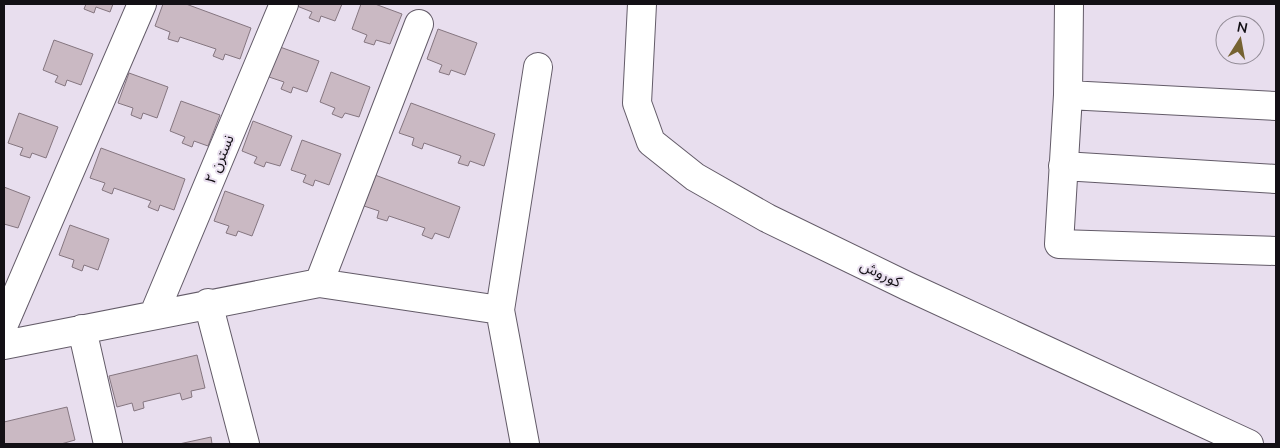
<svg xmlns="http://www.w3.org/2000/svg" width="1280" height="448" font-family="Mulish,'Noto Sans Arabic',sans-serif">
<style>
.building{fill:#cab9c3;stroke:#857680}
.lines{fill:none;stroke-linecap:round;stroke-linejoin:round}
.minor-casing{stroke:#635b68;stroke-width:30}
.minor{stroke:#fff;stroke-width:28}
.labels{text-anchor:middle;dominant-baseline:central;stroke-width:4;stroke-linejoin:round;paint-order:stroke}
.street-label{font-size:15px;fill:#131015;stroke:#e8deee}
</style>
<rect width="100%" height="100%" fill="#e8deee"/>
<path class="building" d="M 86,4 L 113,4 L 110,12 L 96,7 L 94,13 L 84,9 Z
M 163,4 L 186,4 L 251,28 L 240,59 L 225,54 L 223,60 L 213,56 L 216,49 L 180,37 L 178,42 L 168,39 L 170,32 L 155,26 Z
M 298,4 L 342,4 L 335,21 L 321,16 L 319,22 L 309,18 L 312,12 L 297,6 Z
M 361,4 L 375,4 L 402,14 L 390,44 L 376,40 L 374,45 L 364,42 L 367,35 L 352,29 Z
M 438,29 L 477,43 L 465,75 L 451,70 L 449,75 L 439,72 L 442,65 L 427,59 Z
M 54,40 L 93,54 L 81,85 L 67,80 L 65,86 L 55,82 L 58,76 L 43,70 Z
M 280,47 L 319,61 L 307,92 L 293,87 L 291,93 L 281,89 L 284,82 L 269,77 Z
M 331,72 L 370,87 L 359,117 L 345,113 L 342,118 L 332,114 L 335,108 L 320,102 Z
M 129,73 L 168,87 L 157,118 L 143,113 L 141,119 L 131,115 L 133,108 L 118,103 Z
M 181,101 L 220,115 L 208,146 L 194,141 L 192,147 L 182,143 L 185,137 L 170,131 Z
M 411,103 L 495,134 L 484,166 L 470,161 L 468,166 L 458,163 L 461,156 L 424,143 L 422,149 L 412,145 L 414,138 L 399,133 Z
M 19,113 L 58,127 L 46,158 L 32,153 L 30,158 L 20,155 L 23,148 L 8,143 Z
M 253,121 L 292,136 L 280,166 L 266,162 L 264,167 L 254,163 L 257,157 L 242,151 Z
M 302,140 L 341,154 L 329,185 L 315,180 L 313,186 L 303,182 L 306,175 L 291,170 Z
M 101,148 L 185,179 L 174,210 L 160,205 L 158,211 L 148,207 L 151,201 L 114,188 L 112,194 L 102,190 L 105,183 L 90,178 Z
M 375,175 L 460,207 L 449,238 L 435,233 L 432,239 L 422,235 L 425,228 L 389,216 L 387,221 L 377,218 L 379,211 L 364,206 Z
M 4,187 L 30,197 L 18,228 L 4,224 Z
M 225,191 L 264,205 L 252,236 L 238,231 L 236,236 L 226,233 L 229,226 L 214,221 Z
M 70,225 L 109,239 L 98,270 L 84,265 L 82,271 L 72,267 L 74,260 L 59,255 Z
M 197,355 L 205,388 L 191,391 L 192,397 L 182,400 L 180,393 L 143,402 L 144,408 L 134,411 L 132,403 L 117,407 L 109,376 Z
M 67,407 L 75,440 L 61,444 L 4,444 L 4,422 Z
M 211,437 L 212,444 L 179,444 Z"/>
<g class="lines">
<g class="minor-casing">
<path id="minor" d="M 642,4 L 637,103 L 651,142 L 695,177 L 767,218 L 907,286 L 1249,444
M 1069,4 L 1068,95 L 1059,244 L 1276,251
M 1068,95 L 1276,106
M 1063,166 L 1276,179
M 319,283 L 419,24
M 208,303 L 245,444
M 154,314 L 284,4
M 4,324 L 142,4
M 82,329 L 108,444
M 4,345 L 319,283 L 500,310
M 525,444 L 500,310 L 538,67"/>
</g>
<use href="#minor" class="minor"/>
</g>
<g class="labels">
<g class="street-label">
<text transform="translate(219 159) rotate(-67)">نسترن ۲</text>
<text transform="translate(881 273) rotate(26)">کوروش</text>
</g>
</g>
<rect width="1280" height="448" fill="none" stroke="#131015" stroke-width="10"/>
<g transform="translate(1240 40) rotate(11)"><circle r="24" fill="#e8deee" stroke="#938c97"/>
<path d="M0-4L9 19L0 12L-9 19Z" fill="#756231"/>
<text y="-8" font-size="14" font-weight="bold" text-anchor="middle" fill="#131015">N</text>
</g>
</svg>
